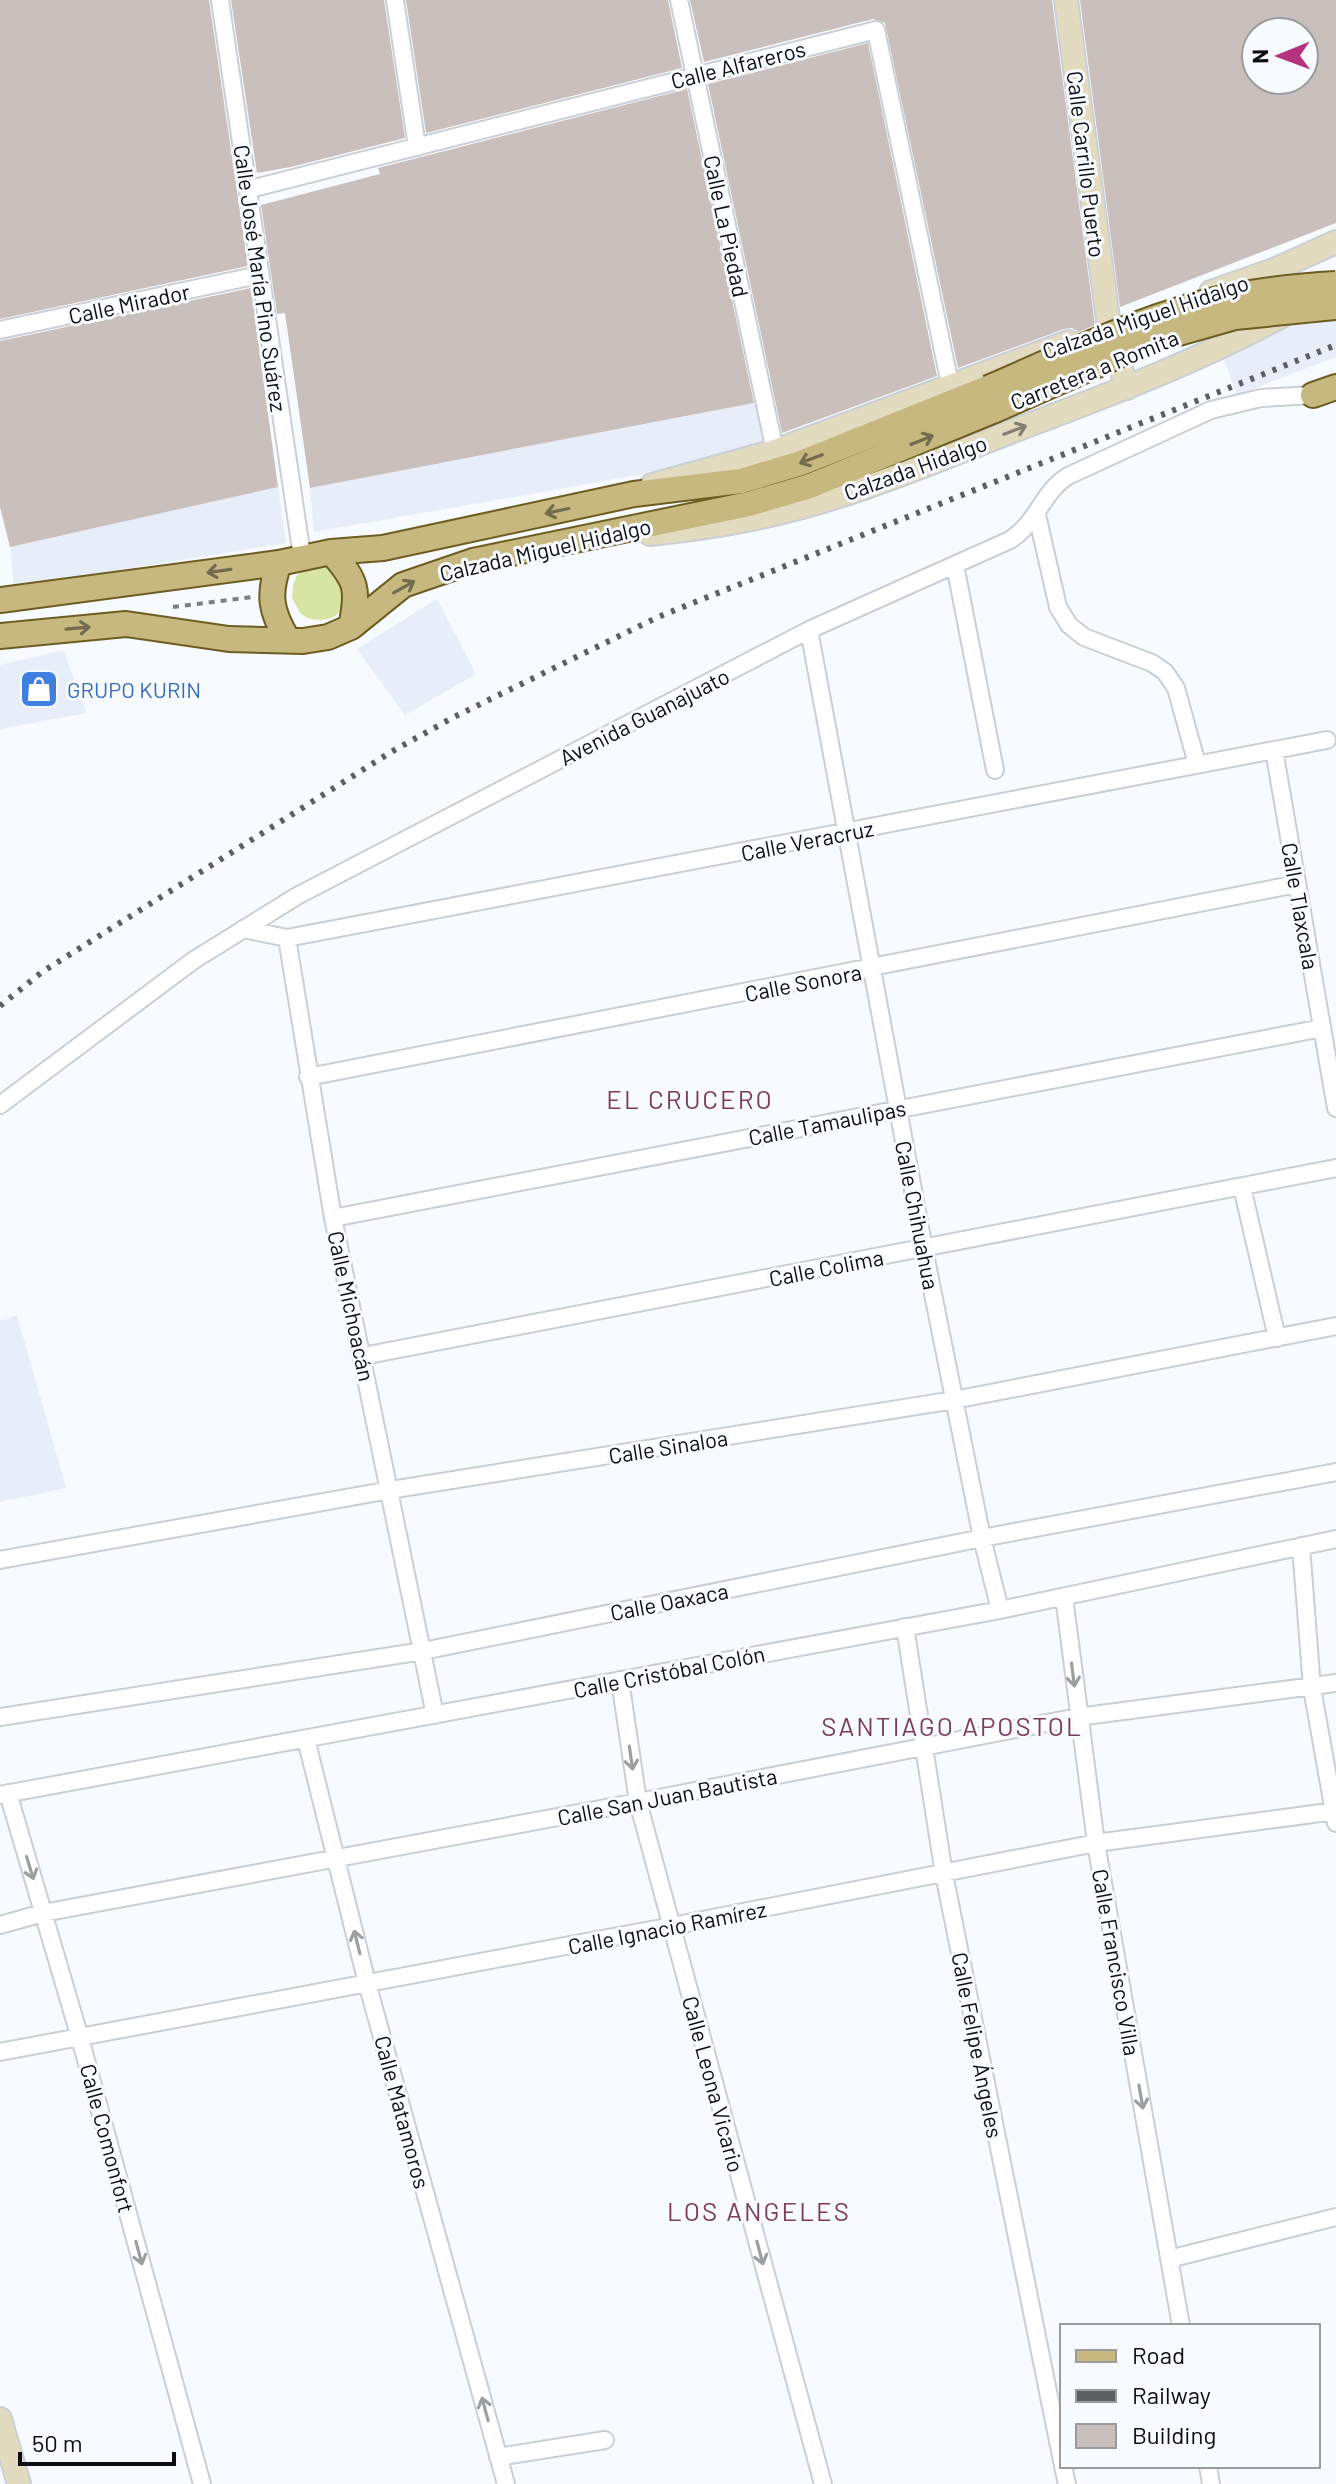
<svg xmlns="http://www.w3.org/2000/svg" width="1336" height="2484" font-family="Barlow,sans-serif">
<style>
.built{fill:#e7eef9}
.green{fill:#d6e4a4}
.building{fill:#c9c0bd;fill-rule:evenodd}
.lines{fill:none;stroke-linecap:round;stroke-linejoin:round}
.street-casing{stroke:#cacfd6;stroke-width:20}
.secondary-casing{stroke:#cacfd6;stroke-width:26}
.primary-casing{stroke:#6d5d21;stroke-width:28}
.path{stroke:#7d7f82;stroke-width:4;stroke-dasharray:6 6;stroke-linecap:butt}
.street{stroke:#fff;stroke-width:16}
.secondary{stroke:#e3dbbf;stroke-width:22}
.primary{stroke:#c7b880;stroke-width:24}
.rail{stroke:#5d5f62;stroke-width:6;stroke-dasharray:4 8;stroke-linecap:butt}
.primary-bridge-casing{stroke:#6d5d21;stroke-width:28;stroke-linecap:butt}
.primary-bridge{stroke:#c7b880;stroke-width:24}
.oneway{stroke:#827e70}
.oneway2{stroke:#726b4d}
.oneway3{stroke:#9d9e9f}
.labels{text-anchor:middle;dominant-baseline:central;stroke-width:6;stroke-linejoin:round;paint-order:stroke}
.street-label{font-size:22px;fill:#0b0d0f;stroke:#f7fafe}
.shop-label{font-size:22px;fill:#366cbe;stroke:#f7fafe;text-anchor:start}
.quarter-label{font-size:26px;letter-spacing:2px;fill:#7c3b5d;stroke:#f7fafe}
</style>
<rect width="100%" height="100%" fill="#f7fafe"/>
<path class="built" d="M 1336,299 L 1336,357 L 1237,395 L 1224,359 Z
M 765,401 L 775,451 L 314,532 L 310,488 Z
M 278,487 L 286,543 L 14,587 L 10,547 Z
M 437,599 L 476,674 L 405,715 L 357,649 Z
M 63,650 L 87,713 L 0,729 L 0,665 Z
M 17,1315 L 66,1488 L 0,1502 L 0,1321 Z"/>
<path class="green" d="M 318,564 L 332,565 L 345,577 C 344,586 345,596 343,604 C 339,623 312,624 300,613 L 292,598 L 293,585 L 297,575 Z"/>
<path class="building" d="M 0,0 L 209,0 L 248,266 L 0,319 Z
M 231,0 L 384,0 L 405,138 L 291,167 L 257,173 Z
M 406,0 L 668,0 L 682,68 L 426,133 Z
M 690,0 L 1052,0 L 1095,325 L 1079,332 L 1072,328 L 1064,329 L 958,368 L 885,23 L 873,19 L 704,62 Z
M 1080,0 L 1336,0 L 1336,223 L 1120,307 ZM 1256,32 L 1304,32 L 1304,80 L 1256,80 Z
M 868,43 L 937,376 L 782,433 L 708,84 Z
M 687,89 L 754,403 L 310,488 L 285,313 L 277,314 L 261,205 L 380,174 L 378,168 Z
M 251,288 L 278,487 L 10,547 L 0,507 L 0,341 Z"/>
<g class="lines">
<g class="street-casing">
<path id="street" d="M 220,0 L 302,556
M 395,0 L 417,147
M 679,0 L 775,451
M 250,189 L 876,30 L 950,384
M 0,330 L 259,275
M 1037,515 L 1058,607 L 1069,625 L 1084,637 L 1152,663 L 1165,672 L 1176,688 L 1197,764
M 955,565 L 995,770
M 809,630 L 924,1249 L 982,1538 L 1000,1610
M 1274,750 L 1336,1108
M 243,929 L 287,938 L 1327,740
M 287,938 L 333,1218 L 435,1715
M 308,1077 L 1297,884
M 0,1105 L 194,960 L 297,896 L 809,630 L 1010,540 C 1037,523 1043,491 1068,476 L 1211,410 L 1261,398 L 1313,395
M 1242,1187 L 1277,1338
M 333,1218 L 1322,1028
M 363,1356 L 1336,1168
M 1301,1546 L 1312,1688 L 1336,1823
M 0,1560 L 390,1490 L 954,1400 L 1336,1326
M 1064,1597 L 1096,1843 L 1181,2326
M 905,1627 L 944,1874 L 1062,2461
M 620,1680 L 638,1802 L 823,2484
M 0,1717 L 423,1651 L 982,1538 L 1336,1472
M 306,1739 L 367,1983 L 506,2484
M 8,1793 L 80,2038 L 202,2484
M 0,1795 L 1000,1610 L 1336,1539
M 0,1925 L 43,1913 L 638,1802 L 1078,1717 L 1336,1683
M 0,2052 L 672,1926 L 1096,1843 L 1336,1811
M 1169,2259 L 1336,2217
M 498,2457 L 605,2440
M 1063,2466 L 1067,2484
M 1208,2466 L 1211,2484"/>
</g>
<g class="secondary-casing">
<path id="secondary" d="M 1066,0 L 1109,327 L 1127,388
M 1211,292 L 1274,270 L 1336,242
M 652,485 L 775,451 L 1069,342
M 650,534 C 689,530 727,525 765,516 C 850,498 932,462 1013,431 C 1108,395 1198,362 1287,313
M 0,2419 L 19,2484"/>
</g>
<g class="primary-casing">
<path id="primary" d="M 1313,395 L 1336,387
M 331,552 C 357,581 359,589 351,627
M 279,563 C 268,594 270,611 288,640
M 0,600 L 279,563 L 331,552 L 383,548 L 634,494 L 741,481 L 801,463 L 988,388
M 0,636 L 126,624 L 229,639 L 303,641 L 328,637 L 351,627 L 403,585 L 473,561 L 749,504 L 810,486 L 995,410"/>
</g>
<path class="path" d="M 173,607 L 252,597"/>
<use href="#street" class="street"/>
<use href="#secondary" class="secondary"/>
<use href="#primary" class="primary"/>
<path class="rail" d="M 0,1006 L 42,972 L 391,752 L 454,717 L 658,617 L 1336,345"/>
<g class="primary-bridge-casing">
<path id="primary-bridge" d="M 988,388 C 1066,355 1144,315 1227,297 C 1263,290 1300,286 1336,284
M 995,410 L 1154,340 L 1235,317 L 1336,307"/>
</g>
<use href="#primary-bridge" class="primary-bridge"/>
</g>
<defs><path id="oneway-shaft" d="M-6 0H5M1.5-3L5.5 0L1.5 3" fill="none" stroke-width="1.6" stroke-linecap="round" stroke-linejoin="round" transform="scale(2)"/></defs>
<use class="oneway" href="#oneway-shaft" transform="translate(1015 430) rotate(-21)"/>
<g class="oneway2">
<use href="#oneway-shaft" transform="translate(922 440) rotate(-22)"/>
<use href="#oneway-shaft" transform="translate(811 459) rotate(159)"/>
<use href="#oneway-shaft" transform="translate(557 511) rotate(168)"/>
<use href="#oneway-shaft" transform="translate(219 571) rotate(172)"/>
<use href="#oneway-shaft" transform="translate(404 587) rotate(-29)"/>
<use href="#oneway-shaft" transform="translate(78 628) rotate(-5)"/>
</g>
<g class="oneway3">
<use href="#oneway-shaft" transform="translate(1073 1675) rotate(83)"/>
<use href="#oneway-shaft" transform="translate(631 1758) rotate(82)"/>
<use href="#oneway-shaft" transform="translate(30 1868) rotate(73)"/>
<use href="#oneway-shaft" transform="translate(357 1942) rotate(-104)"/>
<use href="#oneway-shaft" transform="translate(1141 2097) rotate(80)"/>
<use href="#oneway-shaft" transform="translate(139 2253) rotate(75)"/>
<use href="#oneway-shaft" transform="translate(760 2253) rotate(75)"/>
<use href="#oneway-shaft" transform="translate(485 2409) rotate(-105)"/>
</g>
<defs>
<g id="shop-square" transform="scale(2)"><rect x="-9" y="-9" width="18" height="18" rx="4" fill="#3f7fe0" stroke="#f7fafe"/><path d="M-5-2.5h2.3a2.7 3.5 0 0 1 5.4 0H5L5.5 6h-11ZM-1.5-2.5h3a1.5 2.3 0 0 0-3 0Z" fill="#fff"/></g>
</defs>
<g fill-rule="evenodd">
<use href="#shop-square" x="39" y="689"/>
</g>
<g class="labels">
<g class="street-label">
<text transform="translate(738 64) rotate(-14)">Calle Alfareros</text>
<text transform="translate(1087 164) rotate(83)">Calle Carrillo Puerto</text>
<text transform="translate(727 226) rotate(78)">Calle La Piedad</text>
<text transform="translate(261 278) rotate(82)">Calle José María Pino Suárez</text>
<text transform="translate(129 303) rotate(-12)">Calle Mirador</text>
<text transform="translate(1145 316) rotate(-19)">Calzada Miguel Hidalgo</text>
<text transform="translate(1094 369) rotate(-22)">Carretera a Romita</text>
<text transform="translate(915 467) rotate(-20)">Calzada Hidalgo</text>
<text transform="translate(545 549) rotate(-13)">Calzada Miguel Hidalgo</text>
<text transform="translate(644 716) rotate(-27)">Avenida Guanajuato</text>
<text transform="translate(807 840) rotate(-11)">Calle Veracruz</text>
<text transform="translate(1301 906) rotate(80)">Calle Tlaxcala</text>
<text transform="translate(803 982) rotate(-11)">Calle Sonora</text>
<text transform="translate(827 1122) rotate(-11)">Calle Tamaulipas</text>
<text transform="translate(918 1215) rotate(79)">Calle Chihuahua</text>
<text transform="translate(826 1267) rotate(-11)">Calle Colima</text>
<text transform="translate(352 1306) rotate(78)">Calle Michoacán</text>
<text transform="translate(668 1446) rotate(-9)">Calle Sinaloa</text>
<text transform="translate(669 1601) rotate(-11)">Calle Oaxaca</text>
<text transform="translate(669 1671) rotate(-11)">Calle Cristóbal Colón</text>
<text transform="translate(667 1796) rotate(-11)">Calle San Juan Bautista</text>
<text transform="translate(667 1927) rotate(-11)">Calle Ignacio Ramírez</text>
<text transform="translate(1117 1962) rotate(80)">Calle Francisco Villa</text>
<text transform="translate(978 2045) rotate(79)">Calle Felipe Ángeles</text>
<text transform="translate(714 2084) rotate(75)">Calle Leona Vicario</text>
<text transform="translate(403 2112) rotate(75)">Calle Matamoros</text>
<text transform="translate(108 2138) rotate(75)">Calle Comonfort</text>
</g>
<g class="shop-label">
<text x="67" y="689">GRUPO KURIN</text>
</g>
<g class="quarter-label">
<text x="690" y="1098">EL CRUCERO</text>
<text x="952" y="1725">SANTIAGO APOSTOL</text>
<text x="759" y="2210">LOS ANGELES</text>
</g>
</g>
<rect x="1060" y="2324" width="260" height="144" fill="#f7fafe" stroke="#999b9e" stroke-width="2"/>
<rect x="1076" y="2350" width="40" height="12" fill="#c7b880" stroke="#999b9e" stroke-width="2"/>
<text x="1132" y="2364" font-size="24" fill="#0b0d0f">Road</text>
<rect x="1076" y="2390" width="40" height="12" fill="#5d5f62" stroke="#999b9e" stroke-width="2"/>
<text x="1132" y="2404" font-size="24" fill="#0b0d0f">Railway</text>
<rect x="1076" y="2424" width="40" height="24" fill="#c9c0bd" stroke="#999b9e" stroke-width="2"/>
<text x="1132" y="2444" font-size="24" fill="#0b0d0f">Building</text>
<g transform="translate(1280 56) rotate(269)"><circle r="38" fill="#f7fafe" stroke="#999b9e" stroke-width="2"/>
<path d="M0-6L14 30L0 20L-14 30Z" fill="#b4337e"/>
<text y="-12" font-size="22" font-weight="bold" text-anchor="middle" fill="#0b0d0f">N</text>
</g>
<path d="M20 2452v12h154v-12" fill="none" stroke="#0b0d0f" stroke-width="4"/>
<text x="32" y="2452" font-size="24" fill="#0b0d0f" stroke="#f7fafe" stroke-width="6" paint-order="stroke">50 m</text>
</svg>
